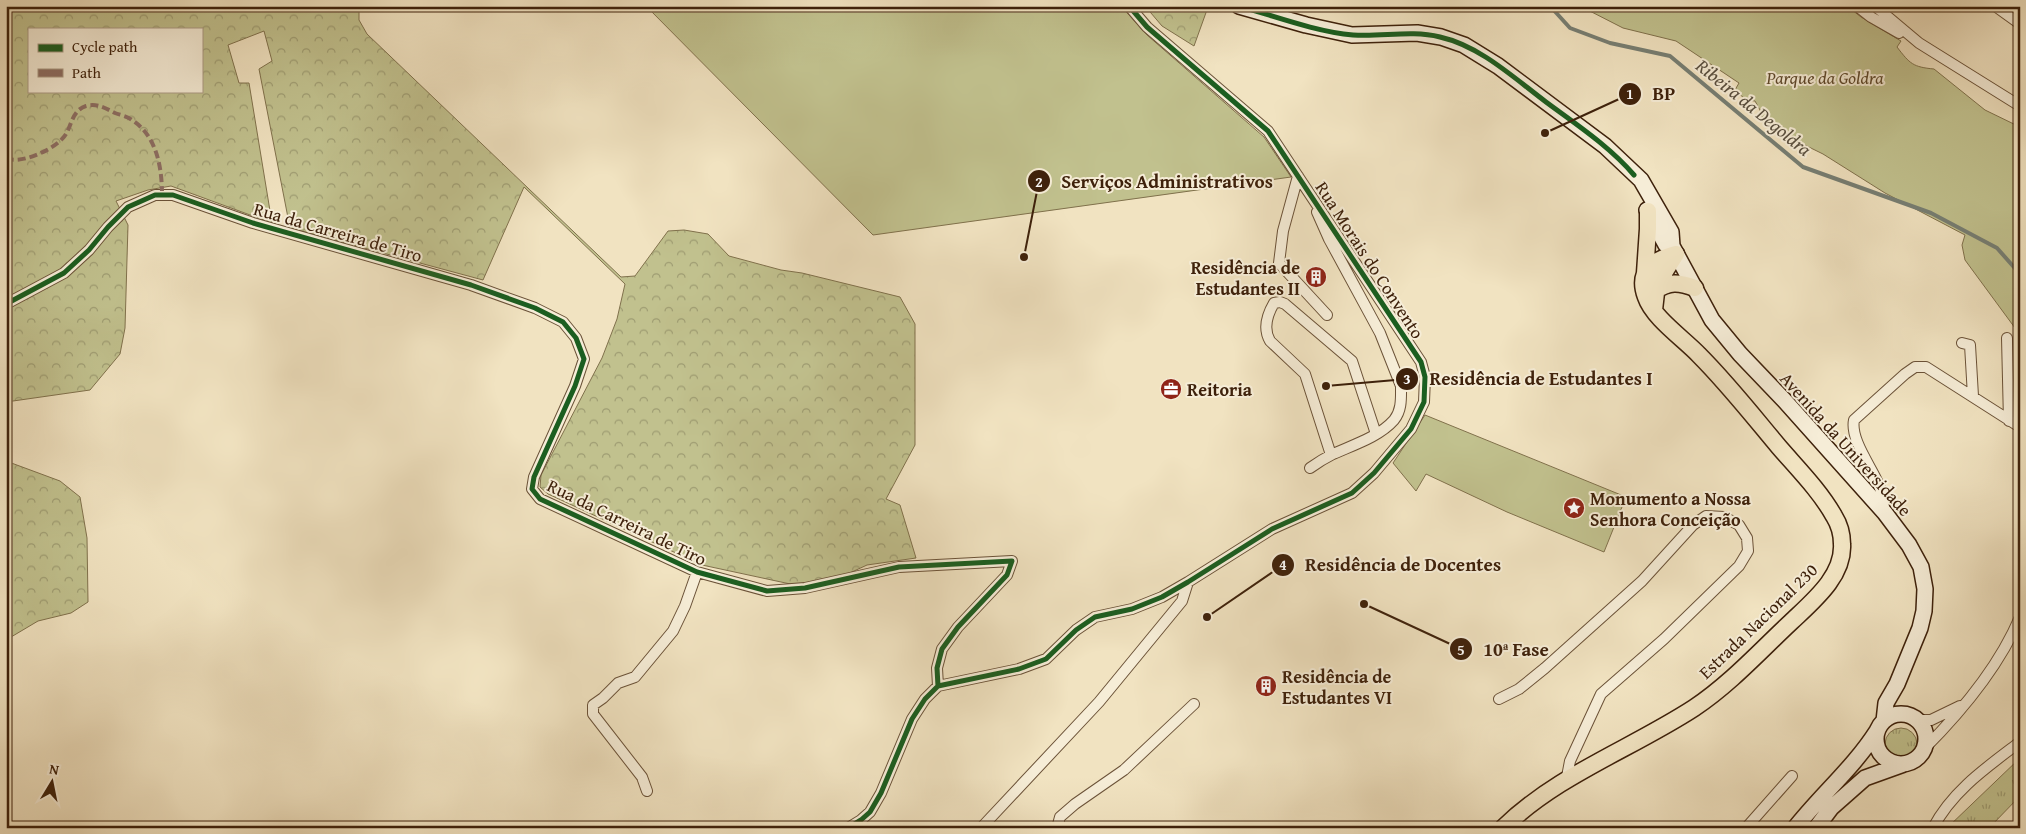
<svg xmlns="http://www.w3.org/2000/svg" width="2026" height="834" font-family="'Gentium Book Plus',serif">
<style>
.grass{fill:url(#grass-tufts);stroke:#80714c}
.forest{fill:url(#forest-crowns);stroke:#80714c;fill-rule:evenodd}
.green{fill:#c1c18e;stroke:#80714c}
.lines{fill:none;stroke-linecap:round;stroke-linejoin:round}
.stream{stroke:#777f74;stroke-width:4}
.minor-casing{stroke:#6b5238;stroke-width:12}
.secondary-casing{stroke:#3e210b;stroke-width:18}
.primary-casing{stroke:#3e210b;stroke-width:19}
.minor{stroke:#f6edd7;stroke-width:10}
.secondary{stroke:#f6edd7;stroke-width:15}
.primary{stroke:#f1e3c1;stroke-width:16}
.quiet{stroke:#8d6e63;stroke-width:4;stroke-dasharray:8 4;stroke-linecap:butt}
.cycleway-casing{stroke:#f6edd7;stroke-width:8}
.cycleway{stroke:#1b5e20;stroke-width:5}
.labels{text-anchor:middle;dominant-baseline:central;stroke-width:4;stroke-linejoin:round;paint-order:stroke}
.park-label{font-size:18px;font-style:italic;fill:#5f492c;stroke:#f6edd7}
.street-label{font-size:18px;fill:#3e210b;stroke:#f6edd7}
.poi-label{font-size:18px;font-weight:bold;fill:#3e210b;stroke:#f6edd7;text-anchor:start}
.water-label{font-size:19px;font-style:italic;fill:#5a5040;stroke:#f6edd7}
.leader{fill:none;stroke:#3e210b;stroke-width:2}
.callout-dot{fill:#3e210b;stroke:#f6edd7;stroke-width:2}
.mark-label{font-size:15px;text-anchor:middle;font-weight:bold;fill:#fff}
.callout-label{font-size:19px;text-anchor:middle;font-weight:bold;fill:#3e210b;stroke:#f6edd7;stroke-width:4;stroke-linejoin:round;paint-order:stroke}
</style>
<defs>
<pattern id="grass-tufts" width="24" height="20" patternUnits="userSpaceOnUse" patternTransform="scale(1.25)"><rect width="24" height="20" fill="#c1c18e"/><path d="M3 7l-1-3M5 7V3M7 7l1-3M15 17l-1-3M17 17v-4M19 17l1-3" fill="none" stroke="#9e9c72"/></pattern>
<pattern id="forest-crowns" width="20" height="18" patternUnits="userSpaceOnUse" patternTransform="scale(1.25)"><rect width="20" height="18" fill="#c1c18e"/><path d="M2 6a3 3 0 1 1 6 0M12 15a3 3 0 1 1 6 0" fill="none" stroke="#9e9c72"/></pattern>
</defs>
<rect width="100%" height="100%" fill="#f1e3c1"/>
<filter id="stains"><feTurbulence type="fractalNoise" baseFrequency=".004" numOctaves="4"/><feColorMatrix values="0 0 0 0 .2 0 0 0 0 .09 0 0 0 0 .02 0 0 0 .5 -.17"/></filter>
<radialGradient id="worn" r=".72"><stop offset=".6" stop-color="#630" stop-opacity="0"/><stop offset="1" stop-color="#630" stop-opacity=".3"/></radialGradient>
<path class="grass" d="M1885 744a16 16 0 1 1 32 0a16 16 0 1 1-32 0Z
M 2020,758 L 2020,796 L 1989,828 L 1947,828 Z"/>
<path class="forest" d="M 6,6 L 359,6 L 359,20 L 367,34 L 621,277 L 635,276 L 668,231 L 684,230 L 708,234 L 729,256 L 781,270 L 802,273 L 900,297 L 915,324 L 915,445 L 886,499 L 900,505 L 916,558 L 867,565 L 841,577 L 795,585 L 702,565 L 548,494 L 540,487 L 541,475 L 602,358 L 617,319 L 625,284 L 524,187 L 483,280 L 290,228 L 259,69 L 272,61 L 264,31 L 228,45 L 239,83 L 249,83 L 272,223 L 171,186 L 148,190 L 116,201 L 128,225 L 125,328 L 120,354 L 90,390 L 6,402 ZM 29,29 L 201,29 L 201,91 L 29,91 Z
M 1145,6 L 1208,7 L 1194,46 L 1162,26 Z
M 6,461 L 60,481 L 80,497 L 87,538 L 88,602 L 71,613 L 38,621 L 6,640 Z
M 6,722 C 11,742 14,760 6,779 Z"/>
<path class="green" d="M 646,6 L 1121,6 L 1147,35 L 1264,137 L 1291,177 L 873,235 Z
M 1580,6 L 1847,6 L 1861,17 L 1901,41 L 1897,47 C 1910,64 1913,67 1934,69 L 1985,110 L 2020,127 L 2020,329 L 2015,328 L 1965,260 L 1962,245 L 1965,235 L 1885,193 L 1823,154 L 1764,125 L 1760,110 L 1755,101 L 1746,100 L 1735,90 L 1739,83 L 1676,41 L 1623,28 Z
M 1425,415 L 1626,497 L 1604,552 L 1507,512 L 1426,474 L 1416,491 L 1393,463 Z"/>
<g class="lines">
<path class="stream" d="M 1550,6 L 1570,28 L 1610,43 L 1670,56 L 1803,167 L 1931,213 L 1997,248 L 2020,274"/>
<g class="minor-casing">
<path id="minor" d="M 1857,6 L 1871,17 L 1899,33
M 1875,6 L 1919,43 L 2020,106
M 1995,6 L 2020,24
M 1298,176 L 1283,231 L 1279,263 L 1327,315
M 6,304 L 64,273 L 89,250 L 108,227 L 128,207 L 155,195 L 173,195 L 253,223 L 471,285 L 535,308 L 563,322 L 576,338 L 584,359 L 575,386 L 534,477 L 532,489 L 540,499 L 697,572 L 767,591 L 805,588 L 899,567 L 1012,561 L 1007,575 L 958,627 L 942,649 L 937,668 L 938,686
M 2007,338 L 2009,421
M 1962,343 L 1970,345 L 1973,396
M 1331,455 L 1305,374 L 1270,341 C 1263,329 1267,315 1274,303 L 1280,302 L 1285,304 L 1352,361 L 1376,434
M 1310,468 C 1317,463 1325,458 1333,454 C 1353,445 1379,437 1394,420 C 1402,410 1401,398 1401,386 L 1380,333 L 1329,239 L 1317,212
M 1885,512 C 1883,503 1882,494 1879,485 C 1871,466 1850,439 1854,420 L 1905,374 L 1915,367 L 1926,367 L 2020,427
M 1499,699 L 1519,689 L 1545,668 L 1642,581 L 1693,525 L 1706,516 L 1724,517 L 1739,525 L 1747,538 L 1748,551 L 1739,566 L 1664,639 L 1601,694 L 1570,761 L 1566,782
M 1916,720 L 1931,720 L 1960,706
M 1924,749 C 1962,711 1999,667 2020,617
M 647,791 L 642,777 L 593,714 L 593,705 L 603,698 L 618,683 L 635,677 L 673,631 L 685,606 L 697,572
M 848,828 L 861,820 L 870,812 L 881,793 L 912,719 L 925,699 L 938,686 L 1019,669 L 1046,659 L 1076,630 L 1095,617 L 1132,609 L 1162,597 L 1188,582 L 1272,529 L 1352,493 L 1374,473 L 1411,429 L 1424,402 L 1425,377 L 1421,362 L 1268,131 L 1147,27 L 1129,6
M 981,828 L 1099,702 L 1182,601 L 1188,582
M 1057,828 L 1060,817 L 1075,804 L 1124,770 L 1194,704
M 1746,828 L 1792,776
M 1933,828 C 1952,791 1987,767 2020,742"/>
</g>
<g class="secondary-casing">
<path id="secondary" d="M 1239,6 L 1306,25 L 1352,35 L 1417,33 L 1441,37 L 1464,45 L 1498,66 L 1605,146 L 1641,180 L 1671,232 L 1672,246 L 1712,320 L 1740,354 L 1784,400 L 1885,513 L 1909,545 L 1921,567 L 1925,589 L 1924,611 L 1920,628 L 1897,684 L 1886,703 L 1884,721
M 1647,210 L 1666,245 L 1672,246
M1876 739a25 25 0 1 1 50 0a25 25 0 1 1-50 0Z
M 1795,828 C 1821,795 1854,767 1877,731
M 1816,828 L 1831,808 L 1865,778 L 1904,764"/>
</g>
<g class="primary-casing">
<path id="primary" d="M 1645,273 L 1648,229 L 1648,211
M 1655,291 C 1669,281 1679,282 1695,288
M 1654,310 L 1657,284 L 1676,254
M 1503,828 C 1557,775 1631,749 1694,708 C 1730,684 1760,651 1791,622 C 1813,601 1844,576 1842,544 C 1842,534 1839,524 1834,516 C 1820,491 1798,469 1779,447 C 1753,416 1728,384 1699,355 C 1684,339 1653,318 1646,297 C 1636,270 1654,260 1676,254"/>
</g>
<use href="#minor" class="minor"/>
<use href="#secondary" class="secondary"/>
<use href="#primary" class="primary"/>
<path class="quiet" d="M 6,158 C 20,165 52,150 62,139 C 72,130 70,111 86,106 C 97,103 105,108 115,113 C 120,115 127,116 132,120 C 157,136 162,168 162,195"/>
<g class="cycleway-casing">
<path id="cycleway" d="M 1239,6 C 1274,16 1317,32 1353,35 C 1383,37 1411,30 1440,37 C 1480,46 1514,78 1546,102 C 1577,125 1609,146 1634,175
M 6,304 L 64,273 L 89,250 L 108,227 L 128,207 L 155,195 L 173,195 L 253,223 L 471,285 L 535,308 L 563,322 L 576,338 L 584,359 L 575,386 L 534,477 L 532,489 L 540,499 L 697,572 L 767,591 L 805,588 L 899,567 L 1012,561 L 1007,575 L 958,627 L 942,649 L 937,668 L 938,686
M 848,828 L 861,820 L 870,812 L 881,793 L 912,719 L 925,699 L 938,686 L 1019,669 L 1046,659 L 1076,630 L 1095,617 L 1132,609 L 1162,597 L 1188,582 L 1272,529 L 1352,493 L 1374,473 L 1411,429 L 1424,402 L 1425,377 L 1421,362 L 1268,131 L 1147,27 L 1129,6"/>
</g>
<use href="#cycleway" class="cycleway"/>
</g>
<defs>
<g id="building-disc" transform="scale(1.125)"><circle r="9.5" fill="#8f2418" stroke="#f6edd7"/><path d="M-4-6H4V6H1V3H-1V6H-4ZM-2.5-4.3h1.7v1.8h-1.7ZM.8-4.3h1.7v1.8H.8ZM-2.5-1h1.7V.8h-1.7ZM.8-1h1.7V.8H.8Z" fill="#fff"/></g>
<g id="office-disc" transform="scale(1.125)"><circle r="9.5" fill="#8f2418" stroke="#f6edd7"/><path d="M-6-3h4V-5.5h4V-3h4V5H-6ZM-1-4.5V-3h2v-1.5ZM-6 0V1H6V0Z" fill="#fff"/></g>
<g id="sight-disc" transform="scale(1.125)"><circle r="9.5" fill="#8f2418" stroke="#f6edd7"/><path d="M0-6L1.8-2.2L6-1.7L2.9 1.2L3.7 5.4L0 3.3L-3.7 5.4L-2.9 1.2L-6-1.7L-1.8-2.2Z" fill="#fff"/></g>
</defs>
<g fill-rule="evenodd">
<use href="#building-disc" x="1316" y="277"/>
<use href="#office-disc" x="1171" y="389"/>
<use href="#sight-disc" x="1574" y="508"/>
<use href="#building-disc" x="1266" y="686"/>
</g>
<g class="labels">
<g class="park-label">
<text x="1825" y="77">Parque da Goldra</text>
</g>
<g class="street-label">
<text transform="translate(338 232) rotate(16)">Rua da Carreira de Tiro</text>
<text transform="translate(1370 260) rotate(57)">Rua Morais do Convento</text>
<text transform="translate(1846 444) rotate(48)">Avenida da Universidade</text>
<text transform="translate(627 522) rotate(26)">Rua da Carreira de Tiro</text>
<text transform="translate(1758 621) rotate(-44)">Estrada Nacional 230</text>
</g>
<g class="poi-label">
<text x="1300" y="267" text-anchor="end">Residência de<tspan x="1300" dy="21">Estudantes II</tspan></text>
<text x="1187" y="389">Reitoria</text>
<text x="1590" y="498">Monumento a Nossa<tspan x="1590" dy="21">Senhora Conceição</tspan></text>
<text x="1282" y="676">Residência de<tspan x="1282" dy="21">Estudantes VI</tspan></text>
</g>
<g class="water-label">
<text transform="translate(1754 107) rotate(39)">Ribeira da Degoldra</text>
</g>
</g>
<path class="leader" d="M1545 133L1630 94M1024 257L1039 181M1326 386L1407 379M1207 617L1283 565M1364 604L1461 649"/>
<g class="callout-dot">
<circle cx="1545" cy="133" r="5"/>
<circle cx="1024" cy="257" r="5"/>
<circle cx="1326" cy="386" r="5"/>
<circle cx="1207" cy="617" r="5"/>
<circle cx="1364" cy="604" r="5"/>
<circle cx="1630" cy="94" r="12"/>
<circle cx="1039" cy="181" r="12"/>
<circle cx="1407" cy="379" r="12"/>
<circle cx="1283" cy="565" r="12"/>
<circle cx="1461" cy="649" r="12"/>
</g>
<g class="mark-label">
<text x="1630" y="99">1</text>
<text x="1039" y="187">2</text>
<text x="1407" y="384">3</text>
<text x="1283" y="570">4</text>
<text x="1461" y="655">5</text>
</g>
<g class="callout-label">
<text x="1664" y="100">BP</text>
<text x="1167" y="188">Serviços Administrativos</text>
<text x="1541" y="385">Residência de Estudantes I</text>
<text x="1403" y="571">Residência de Docentes</text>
<text x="1516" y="656">10ª Fase</text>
</g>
<rect width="2026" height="834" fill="none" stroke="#f1e3c1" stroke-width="25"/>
<rect x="8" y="8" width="2011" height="819" fill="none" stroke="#3e210b" stroke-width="2.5"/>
<rect x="12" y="12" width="2001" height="809" fill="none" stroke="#3e210b"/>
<rect x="28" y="28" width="175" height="65" fill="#f6edd7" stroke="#ac9b85"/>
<rect x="38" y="44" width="25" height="8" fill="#1b5e20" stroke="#ac9b85"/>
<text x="72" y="52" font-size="15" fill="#3e210b">Cycle path</text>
<rect x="38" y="69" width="25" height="8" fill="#8d6e63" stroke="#ac9b85"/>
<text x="72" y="78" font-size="15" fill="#3e210b">Path</text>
<g transform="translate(52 782) rotate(10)" stroke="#f6edd7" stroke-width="4" paint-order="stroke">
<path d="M0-4L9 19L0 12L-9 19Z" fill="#3e210b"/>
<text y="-8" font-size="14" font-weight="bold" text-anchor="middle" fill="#3e210b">N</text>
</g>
<rect width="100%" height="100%" filter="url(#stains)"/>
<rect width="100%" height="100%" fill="url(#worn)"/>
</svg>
